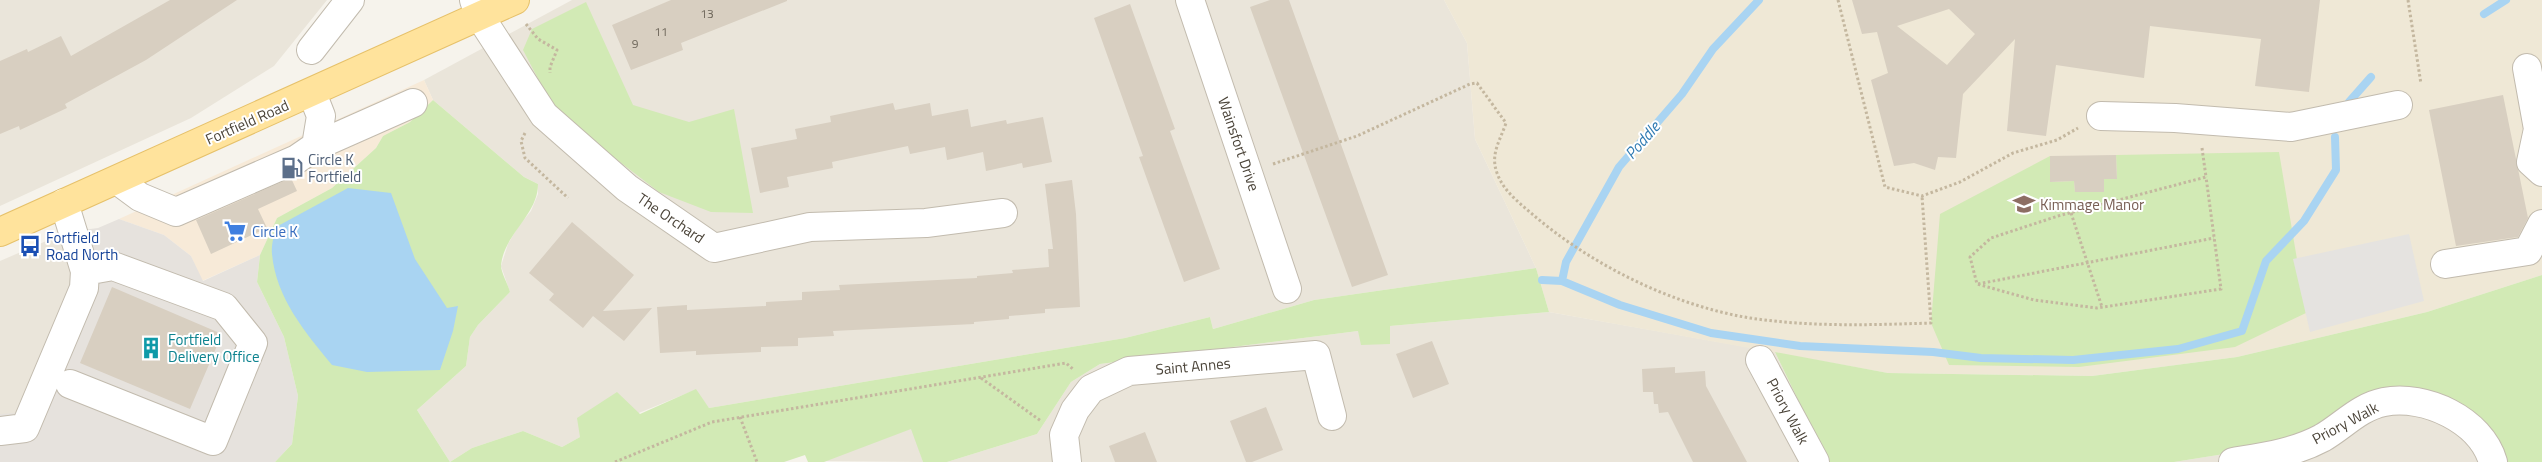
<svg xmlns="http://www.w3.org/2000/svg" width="2542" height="462" font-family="'Titillium Web',sans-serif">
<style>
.residential{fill:#eae5da}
.commercial{fill:#f7ead8}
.industrial{fill:#e6e2dd}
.education{fill:#efe8d6}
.green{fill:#d2eab5}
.parking{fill:#e5e3e0}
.water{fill:#a9d4f2}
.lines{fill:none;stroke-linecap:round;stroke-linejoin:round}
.stream{stroke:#a9d4f2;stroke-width:8}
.building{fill:#d8cfc1;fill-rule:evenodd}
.minor-casing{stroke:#c2bbae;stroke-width:30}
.major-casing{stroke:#e6c16a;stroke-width:30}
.path{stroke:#c4b79f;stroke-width:3;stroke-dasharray:2.5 2.5;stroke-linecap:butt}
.minor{stroke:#fff;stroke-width:28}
.major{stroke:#ffe39c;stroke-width:28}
.labels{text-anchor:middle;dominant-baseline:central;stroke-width:4;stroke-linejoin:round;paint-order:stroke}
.number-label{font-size:12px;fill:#6e675b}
.street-label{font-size:15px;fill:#4b4439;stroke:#fff}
.service-label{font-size:15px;fill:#4e5e75;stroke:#fff;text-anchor:start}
.education-label{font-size:15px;fill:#785e54;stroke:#fff;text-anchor:start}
.shop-label{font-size:15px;fill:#366cbe;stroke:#fff;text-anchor:start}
.transit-label{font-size:15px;fill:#164399;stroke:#fff;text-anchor:start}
.culture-label{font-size:15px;fill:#0d838f;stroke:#fff;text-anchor:start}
.water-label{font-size:16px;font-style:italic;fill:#2e7ab2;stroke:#fff}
</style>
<rect width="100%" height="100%" fill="#f6f3ec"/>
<path class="residential" d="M 0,0 L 327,0 L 274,66 L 191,118 L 0,206 Z
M 572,0 L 1444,0 L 1467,43 L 1475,139 L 1536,268 L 1314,300 L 1213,329 L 1210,317 L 1125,338 L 709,408 L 695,390 L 580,437 L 562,447 L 523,431 L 472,448 L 450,462 L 417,410 L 466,366 L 470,337 L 478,325 L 510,292 L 501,266 L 508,244 L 518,227 L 531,211 L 538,194 L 538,184 L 524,177 L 433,100 L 424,80 Z
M 67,232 L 76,289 L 16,414 L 0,414 L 0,261 Z
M 1549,312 L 1775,352 L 1828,462 L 947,462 L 1037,434 L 1071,382 L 1100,364 L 1358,331 L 1390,344 L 1390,326 Z
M 2384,390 L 2505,462 L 2174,462 L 2237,452 L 2331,416 L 2356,398 Z
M 912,428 L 923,462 L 824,461 Z"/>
<path class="commercial" d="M 424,80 L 433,100 L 410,122 L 383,136 L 376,148 L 332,188 L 277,218 L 260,255 L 202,281 L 191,256 L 164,235 L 119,219 Z"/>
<path class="industrial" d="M 119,219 L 164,235 L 191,256 L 203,281 L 260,255 L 257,282 L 284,337 L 298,396 L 292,444 L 275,462 L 0,462 L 0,414 L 16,413 L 76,289 L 67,232 L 98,228 Z"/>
<path class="education" d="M 1444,0 L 2542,0 L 2542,275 L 2427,312 L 2237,357 L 2092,376 L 1888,373 L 1549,312 L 1536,268 L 1475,139 L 1467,43 Z"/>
<path class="green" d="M 586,2 L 633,105 L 689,122 L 734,109 L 753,213 L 711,212 L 659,192 L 556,113 L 523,50 L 532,29 Z
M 433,100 L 524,177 L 538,184 C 538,215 504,234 501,265 C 501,273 508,284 510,292 L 478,325 L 470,337 L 466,366 L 417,410 L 450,462 L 472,448 L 523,431 L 562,447 L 580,437 L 577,418 L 617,392 L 640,414 L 696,389 L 709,408 L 1125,338 L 1210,317 L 1213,329 L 1314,300 L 1536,268 L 1549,312 L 1390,326 L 1390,344 L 1361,345 L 1358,331 L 1100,364 L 1071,382 L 1037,434 L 947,462 L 923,462 L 911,429 L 824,462 L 808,462 L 805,455 L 784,462 L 275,462 L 292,444 L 298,396 L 284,337 L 257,282 L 260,255 L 277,218 L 332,188 L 376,148 L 383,136 L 410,122 Z
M 2279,152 L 2306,313 L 2235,347 L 2079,367 L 1949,365 L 1931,323 L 1940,214 L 2050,156 L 2050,182 L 2074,181 L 2075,192 L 2104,192 L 2104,179 L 2117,178 L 2116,155 Z
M 2542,275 L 2542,462 L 2505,462 L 2384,390 L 2356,398 L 2310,432 L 2237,452 L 2174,462 L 1828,462 L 1775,352 L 1888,373 L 2092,376 L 2237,357 L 2427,312 Z"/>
<path class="parking" d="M 2409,234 L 2424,301 L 2310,332 L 2293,259 Z"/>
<path class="water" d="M 348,188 L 391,193 L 415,259 L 447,308 L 458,306 L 453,331 L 440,370 L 367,372 L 332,365 C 305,332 276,298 272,254 C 271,246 274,235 276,227 Z"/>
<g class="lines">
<path class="stream" d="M 2484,14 L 2506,0
M 2349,102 L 2371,77
M 1542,280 L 1562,281 L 1620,305 L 1711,333 L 1800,346 L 1933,352 L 1981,358 L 2073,360 L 2178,349 L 2242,331 L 2266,261 L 2304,221 L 2336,170 L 2335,137
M 1562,281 L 1566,262 L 1619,167 L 1682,94 L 1713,49 L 1759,0"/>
</g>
<path class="building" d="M 170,0 L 237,0 L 146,60 L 65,104 L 67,108 L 20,130 L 19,126 L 0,134 L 0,61 L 27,49 L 28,52 L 61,36 L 71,56 Z
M 671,0 L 787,0 L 787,1 L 681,43 L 683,50 L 631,70 L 612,25 Z
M 1270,0 L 1289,0 L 1388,275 L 1352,287 L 1250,7 Z
M 1852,0 L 2320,0 L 2309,92 L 2255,86 L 2261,39 L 2150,26 L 2144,78 L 2056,65 L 2046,136 L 2007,131 L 2015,39 L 1963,94 L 1956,158 L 1938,157 L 1935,170 L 1914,163 L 1894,166 L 1871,80 L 1888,73 L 1877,32 L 1862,34 ZM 1949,9 L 1975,34 L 1947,65 L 1897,26 Z
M 1130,4 L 1175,129 L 1170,131 L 1220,269 L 1184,282 L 1139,157 L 1143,156 L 1094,18 Z
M 2503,95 L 2528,218 L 2518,237 L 2456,246 L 2429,110 Z
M 893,103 L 895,110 L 930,103 L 932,116 L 968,109 L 971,127 L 1006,120 L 1007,124 L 1043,117 L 1052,162 L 1023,168 L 1022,163 L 986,171 L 983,152 L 947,160 L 945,147 L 910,154 L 908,146 L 832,162 L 833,168 L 787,177 L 789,187 L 760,193 L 751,148 L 797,139 L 795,129 L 831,122 L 830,116 Z
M 2116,155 L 2117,179 L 2104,179 L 2104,192 L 2075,192 L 2074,181 L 2050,182 L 2050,156 Z
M 291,178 L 297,191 L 258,209 L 267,228 L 211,254 L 196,220 Z
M 1072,180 L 1076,214 L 1080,307 L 1045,309 L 1045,313 L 1009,316 L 1009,319 L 974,322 L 974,324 L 833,331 L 834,336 L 798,338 L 798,346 L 761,347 L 761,352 L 696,355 L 696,351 L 660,353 L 657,307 L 687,305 L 687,310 L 766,306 L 766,302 L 802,300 L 802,292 L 840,290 L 839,285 L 977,278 L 977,276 L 1013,273 L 1012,270 L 1049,267 L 1048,249 L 1053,249 L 1045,184 Z
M 572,222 L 634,275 L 603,311 L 652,308 L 624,341 L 593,316 L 583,328 L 549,300 L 554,294 L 529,273 Z
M 112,287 L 222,334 L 190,409 L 80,363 Z
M 1432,341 L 1449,384 L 1413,398 L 1396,354 Z
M 1675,367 L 1675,373 L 1705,371 L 1706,386 L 1747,462 L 1693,462 L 1668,412 L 1659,413 L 1658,404 L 1654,404 L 1653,392 L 1643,392 L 1642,369 Z
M 1266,407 L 1283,450 L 1252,462 L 1246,462 L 1230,421 Z
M 1145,432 L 1157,462 L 1115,462 L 1109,446 Z"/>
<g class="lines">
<g class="minor-casing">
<path id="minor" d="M 474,0 L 479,15 L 544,115 L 627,188 L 714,248 L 810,227 L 926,223 L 1003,213
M 1190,0 L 1287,289
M 311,50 L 350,0
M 2527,68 L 2538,129 L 2531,162 L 2542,172
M 2101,116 L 2175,118 L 2291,127 L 2398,105
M 316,146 L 413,103
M 117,180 L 140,197 L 176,212 L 297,159 L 316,146 L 321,116 L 312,93
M 2445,264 L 2528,251 L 2542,224
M 1760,360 L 1815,462
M 70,384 L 213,441 L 253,343 L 224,307 L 113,266 L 85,271
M 0,431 L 25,428 L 84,288 L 85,271 L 64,203
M 1067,462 L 1064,435 L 1075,410 L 1091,389 L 1129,371 L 1316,355 L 1332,416
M 2233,462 C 2263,457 2294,453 2322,438 C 2343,426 2359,407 2384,402 C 2425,394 2481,420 2493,462"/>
</g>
<g class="major-casing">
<path id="major" d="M 0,232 L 515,0"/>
</g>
<path class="path" d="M 1838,0 L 1885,187 L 1922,196 L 1960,182 L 2013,153 L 2057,140 L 2078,128
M 2408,0 L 2421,84
M 526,24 L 538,39 L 557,50 L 550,67 L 550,73
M 525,133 L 521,141 L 525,158 L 568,198
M 2202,148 L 2206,177 L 2058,216 L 1991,238 L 1970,257 L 1977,284 L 2034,300 L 2097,308 L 2221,289 L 2206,177
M 1273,164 L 1357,136 L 1470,84 L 1477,83 L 1506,123 C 1500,141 1490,154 1497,173 C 1503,190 1517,201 1531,213 C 1590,264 1671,305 1750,318 C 1809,327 1871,325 1931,323 L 1922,196
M 2071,213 L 2102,307
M 1978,284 L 2214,238
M 981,378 L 1041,421
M 740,417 L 757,462
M 615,462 L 712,422 L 1066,363 L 1074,370"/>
<use href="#minor" class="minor"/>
<use href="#major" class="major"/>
</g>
<defs>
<g id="fuel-bare" transform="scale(1.725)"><path d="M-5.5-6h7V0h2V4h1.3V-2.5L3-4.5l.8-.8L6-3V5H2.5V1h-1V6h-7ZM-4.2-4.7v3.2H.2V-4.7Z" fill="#5c6f8a" stroke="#fff" stroke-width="2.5" paint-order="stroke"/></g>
<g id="university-bare" transform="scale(1.725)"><path d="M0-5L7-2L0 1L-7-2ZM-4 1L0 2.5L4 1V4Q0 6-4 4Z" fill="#8d6e63" stroke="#fff" stroke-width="2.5" paint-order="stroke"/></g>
<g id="supermarket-bare" transform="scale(1.725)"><path d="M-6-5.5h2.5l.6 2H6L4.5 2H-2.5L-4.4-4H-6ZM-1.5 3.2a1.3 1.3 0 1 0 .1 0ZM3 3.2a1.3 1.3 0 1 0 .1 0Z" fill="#3f7fe0" stroke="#fff" stroke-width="2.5" paint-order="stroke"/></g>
<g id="bus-bare" transform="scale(1.725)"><path d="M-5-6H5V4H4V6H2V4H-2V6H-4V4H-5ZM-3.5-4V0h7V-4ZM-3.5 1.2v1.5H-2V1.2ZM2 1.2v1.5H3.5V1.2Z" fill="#1a4fb4" stroke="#fff" stroke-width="2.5" paint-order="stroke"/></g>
<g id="building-bare" transform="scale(1.725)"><path d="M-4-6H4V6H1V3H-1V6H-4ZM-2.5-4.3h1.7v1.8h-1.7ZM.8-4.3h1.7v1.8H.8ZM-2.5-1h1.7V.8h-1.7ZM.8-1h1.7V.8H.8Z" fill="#0f9aa8" stroke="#fff" stroke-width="2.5" paint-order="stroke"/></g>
</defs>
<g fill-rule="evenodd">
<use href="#fuel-bare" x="292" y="168"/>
<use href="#university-bare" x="2024" y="204"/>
<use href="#supermarket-bare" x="235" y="231"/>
<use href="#bus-bare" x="30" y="246"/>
<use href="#building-bare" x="151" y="348"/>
</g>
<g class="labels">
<g class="number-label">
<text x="707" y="13">13</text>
<text x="661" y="31">11</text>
<text x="635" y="43">9</text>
</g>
<g class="street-label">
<text transform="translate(247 122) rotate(-24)">Fortfield Road</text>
<text transform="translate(1239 144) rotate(71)">Wainsfort Drive</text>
<text transform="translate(671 218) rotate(34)">The Orchard</text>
<text transform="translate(1193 366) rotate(-5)">Saint Annes</text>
<text transform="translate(1788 411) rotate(62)">Priory Walk</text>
<text transform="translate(2345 423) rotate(-28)">Priory Walk</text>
</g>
<g class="service-label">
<text x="308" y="159">Circle K<tspan x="308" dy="17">Fortfield</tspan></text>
</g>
<g class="education-label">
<text x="2040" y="204">Kimmage Manor</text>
</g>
<g class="shop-label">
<text x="252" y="231">Circle K</text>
</g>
<g class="transit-label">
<text x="46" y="237">Fortfield<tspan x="46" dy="17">Road North</tspan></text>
</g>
<g class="culture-label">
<text x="168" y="339">Fortfield<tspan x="168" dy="17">Delivery Office</tspan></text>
</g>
<g class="water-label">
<text transform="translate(1642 140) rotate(-49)">Poddle</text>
</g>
</g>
</svg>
